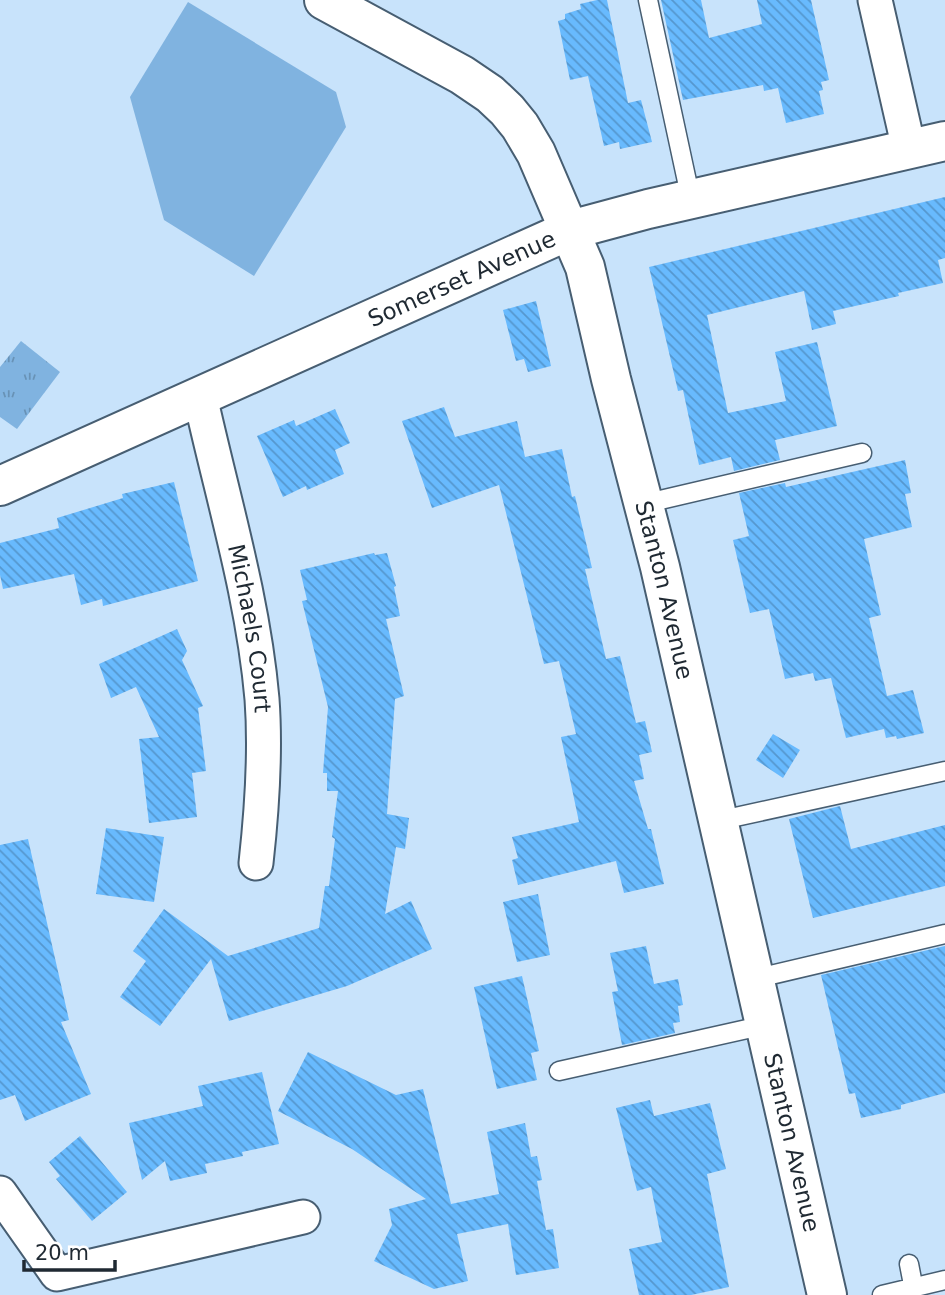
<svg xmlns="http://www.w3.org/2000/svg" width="945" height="1295" font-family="'DejaVu Sans',sans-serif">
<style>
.park{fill:url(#park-tufts)}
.pitch{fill:#80b3e0}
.building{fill:url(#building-back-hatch)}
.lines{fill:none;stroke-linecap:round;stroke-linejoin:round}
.service-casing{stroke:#475e72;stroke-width:21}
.minor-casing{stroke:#475e72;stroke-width:37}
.tertiary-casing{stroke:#475e72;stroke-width:42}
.service{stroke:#fff;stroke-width:18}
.minor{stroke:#fff;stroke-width:33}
.tertiary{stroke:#fff;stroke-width:38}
.labels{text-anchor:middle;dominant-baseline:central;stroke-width:5;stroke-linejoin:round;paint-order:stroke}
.street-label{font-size:23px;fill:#1f2932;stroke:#fff}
</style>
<defs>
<pattern id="park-tufts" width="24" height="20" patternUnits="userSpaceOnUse" patternTransform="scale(1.75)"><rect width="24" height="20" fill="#80b3e0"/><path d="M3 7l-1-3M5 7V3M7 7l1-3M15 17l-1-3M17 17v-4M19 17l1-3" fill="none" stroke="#6892b6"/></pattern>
<pattern id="building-back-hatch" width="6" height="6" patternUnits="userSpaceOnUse" patternTransform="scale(1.75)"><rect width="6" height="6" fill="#68bafe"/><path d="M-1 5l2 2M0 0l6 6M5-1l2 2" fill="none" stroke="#5597ce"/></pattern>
</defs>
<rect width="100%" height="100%" fill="#c8e3fb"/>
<path class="park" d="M 21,341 L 60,372 L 17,429 L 0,417 L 0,367 Z"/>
<path class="pitch" d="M 188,2 L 336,92 L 346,127 L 254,276 L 164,220 L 130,97 Z"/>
<path class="building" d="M 597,0 L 607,0 L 628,103 L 641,100 L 652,142 L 620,149 L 619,142 L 604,146 L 588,76 L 570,80 L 558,21 L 565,19 L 565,14 L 581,9 L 580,4 Z
M 661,0 L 701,0 L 709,38 L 762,24 L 757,0 L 811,0 L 829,80 L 821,82 L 823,90 L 819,91 L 824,114 L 786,123 L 778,88 L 764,91 L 763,85 L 683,100 Z
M 945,197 L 945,258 L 938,260 L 943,283 L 898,293 L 899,296 L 833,311 L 836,324 L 812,330 L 804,291 L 707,315 L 728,413 L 786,401 L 775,352 L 817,342 L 837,426 L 775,440 L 780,460 L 734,471 L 731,457 L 699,465 L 683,390 L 678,391 L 649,267 Z
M 536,301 L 551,366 L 528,372 L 524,359 L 516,361 L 503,310 Z
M 444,407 L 455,437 L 517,421 L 525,457 L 562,449 L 572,497 L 575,496 L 592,568 L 585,569 L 606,659 L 620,656 L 636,723 L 645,721 L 652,752 L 639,755 L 644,779 L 634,781 L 648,829 L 651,829 L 664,884 L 624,893 L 616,861 L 518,885 L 512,860 L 518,858 L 512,837 L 579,822 L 561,737 L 576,734 L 559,661 L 544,664 L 499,485 L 432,508 L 402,421 Z
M 335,409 L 350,443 L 335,450 L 344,474 L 307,490 L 306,486 L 283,497 L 257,436 L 294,420 L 296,426 Z
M 905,460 L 911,493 L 905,494 L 912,527 L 864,539 L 881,615 L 869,618 L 887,696 L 913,690 L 924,733 L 897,739 L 896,736 L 886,738 L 884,729 L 846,738 L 831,678 L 815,681 L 813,673 L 785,679 L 769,609 L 750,613 L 733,540 L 749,536 L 739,493 L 785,483 L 786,487 Z
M 174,482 L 198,581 L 103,606 L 102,599 L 81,605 L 74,574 L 3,589 L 0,575 L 0,543 L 59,528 L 57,518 L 123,498 L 122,494 Z
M 374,553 L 375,555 L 387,553 L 396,586 L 394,587 L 400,616 L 386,619 L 404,696 L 395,699 L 387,814 L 409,818 L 405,849 L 396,847 L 385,914 L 411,901 L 432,949 L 347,986 L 229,1021 L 211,959 L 160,1026 L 120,997 L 146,961 L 133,951 L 164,909 L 228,956 L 319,928 L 325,886 L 329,886 L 335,839 L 332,837 L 338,791 L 327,791 L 327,773 L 323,773 L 328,707 L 302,601 L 307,600 L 300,570 Z
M 177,629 L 187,651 L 182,660 L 203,706 L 198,708 L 206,771 L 192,773 L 197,817 L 149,823 L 139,739 L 159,737 L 136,687 L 111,698 L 99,664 Z
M 773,734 L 800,750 L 783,778 L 756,760 Z
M 840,806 L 851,849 L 945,825 L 945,886 L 813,918 L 789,819 Z
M 106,828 L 164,837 L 154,902 L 96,894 Z
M 28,839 L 69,1020 L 61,1022 L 91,1094 L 25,1121 L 15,1095 L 0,1100 L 0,845 Z
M 538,894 L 550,955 L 517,962 L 503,902 Z
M 646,946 L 654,984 L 678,979 L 683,1005 L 678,1006 L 680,1022 L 673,1023 L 675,1033 L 622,1045 L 612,992 L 618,991 L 610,953 Z
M 945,946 L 945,1093 L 901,1105 L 901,1109 L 861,1118 L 855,1093 L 849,1094 L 821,975 Z
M 522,976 L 539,1051 L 531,1053 L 537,1080 L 497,1089 L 474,987 Z
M 308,1052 L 396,1095 L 423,1089 L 451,1204 L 499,1194 L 487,1132 L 525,1123 L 531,1157 L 537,1156 L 542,1180 L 537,1181 L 546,1230 L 553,1229 L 559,1268 L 516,1275 L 508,1224 L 457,1234 L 468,1281 L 434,1289 L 374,1261 L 392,1225 L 389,1209 L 426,1199 L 352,1149 L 278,1111 Z
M 262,1072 L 279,1144 L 242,1152 L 243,1156 L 205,1164 L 207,1173 L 170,1181 L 165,1161 L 142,1180 L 129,1123 L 203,1106 L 198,1086 Z
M 650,1100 L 654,1116 L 710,1103 L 726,1169 L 707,1174 L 729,1287 L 691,1295 L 639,1295 L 629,1249 L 662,1242 L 651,1187 L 637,1191 L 616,1108 Z
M 80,1136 L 127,1192 L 92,1221 L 56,1179 L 60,1176 L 49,1162 Z"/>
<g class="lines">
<g class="service-casing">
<path id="service" d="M 648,0 L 691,200
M 643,504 L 862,453
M 717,821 L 945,771
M 754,979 L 945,934
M 559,1071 L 765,1025
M 909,1264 L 915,1295
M 882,1295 L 945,1280"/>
</g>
<g class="minor-casing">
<g id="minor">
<path d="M 875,0 L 909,149"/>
<path id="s1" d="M 200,396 C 222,496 253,596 262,699 C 266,754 262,809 256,863"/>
<path d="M 0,1193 L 57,1274 L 303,1217"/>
</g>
</g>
<g class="tertiary-casing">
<g id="tertiary">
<path id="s2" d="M 324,0 L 462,75 L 490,94 L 507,110 L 520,126 L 536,153 L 585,267 L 611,379 L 660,567 L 827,1295"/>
<path id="s3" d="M 0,486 L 570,230 L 648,209 L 945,141"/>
</g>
</g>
<use href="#service" class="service"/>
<use href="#minor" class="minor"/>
<use href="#tertiary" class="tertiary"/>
</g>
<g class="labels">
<g class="street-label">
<text stroke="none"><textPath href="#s3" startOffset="506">Somerset Avenue</textPath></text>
<text stroke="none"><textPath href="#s2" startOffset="723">Stanton Avenue</textPath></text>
<text stroke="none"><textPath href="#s1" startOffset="238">Michaels Court</textPath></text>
<text stroke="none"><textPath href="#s2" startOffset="1290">Stanton Avenue</textPath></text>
</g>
</g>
<path d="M24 1260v10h91v-10" fill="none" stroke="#1f2932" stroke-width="3.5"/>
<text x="35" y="1260" font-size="21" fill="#1f2932" stroke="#ffffff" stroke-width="5" paint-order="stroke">20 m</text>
</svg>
